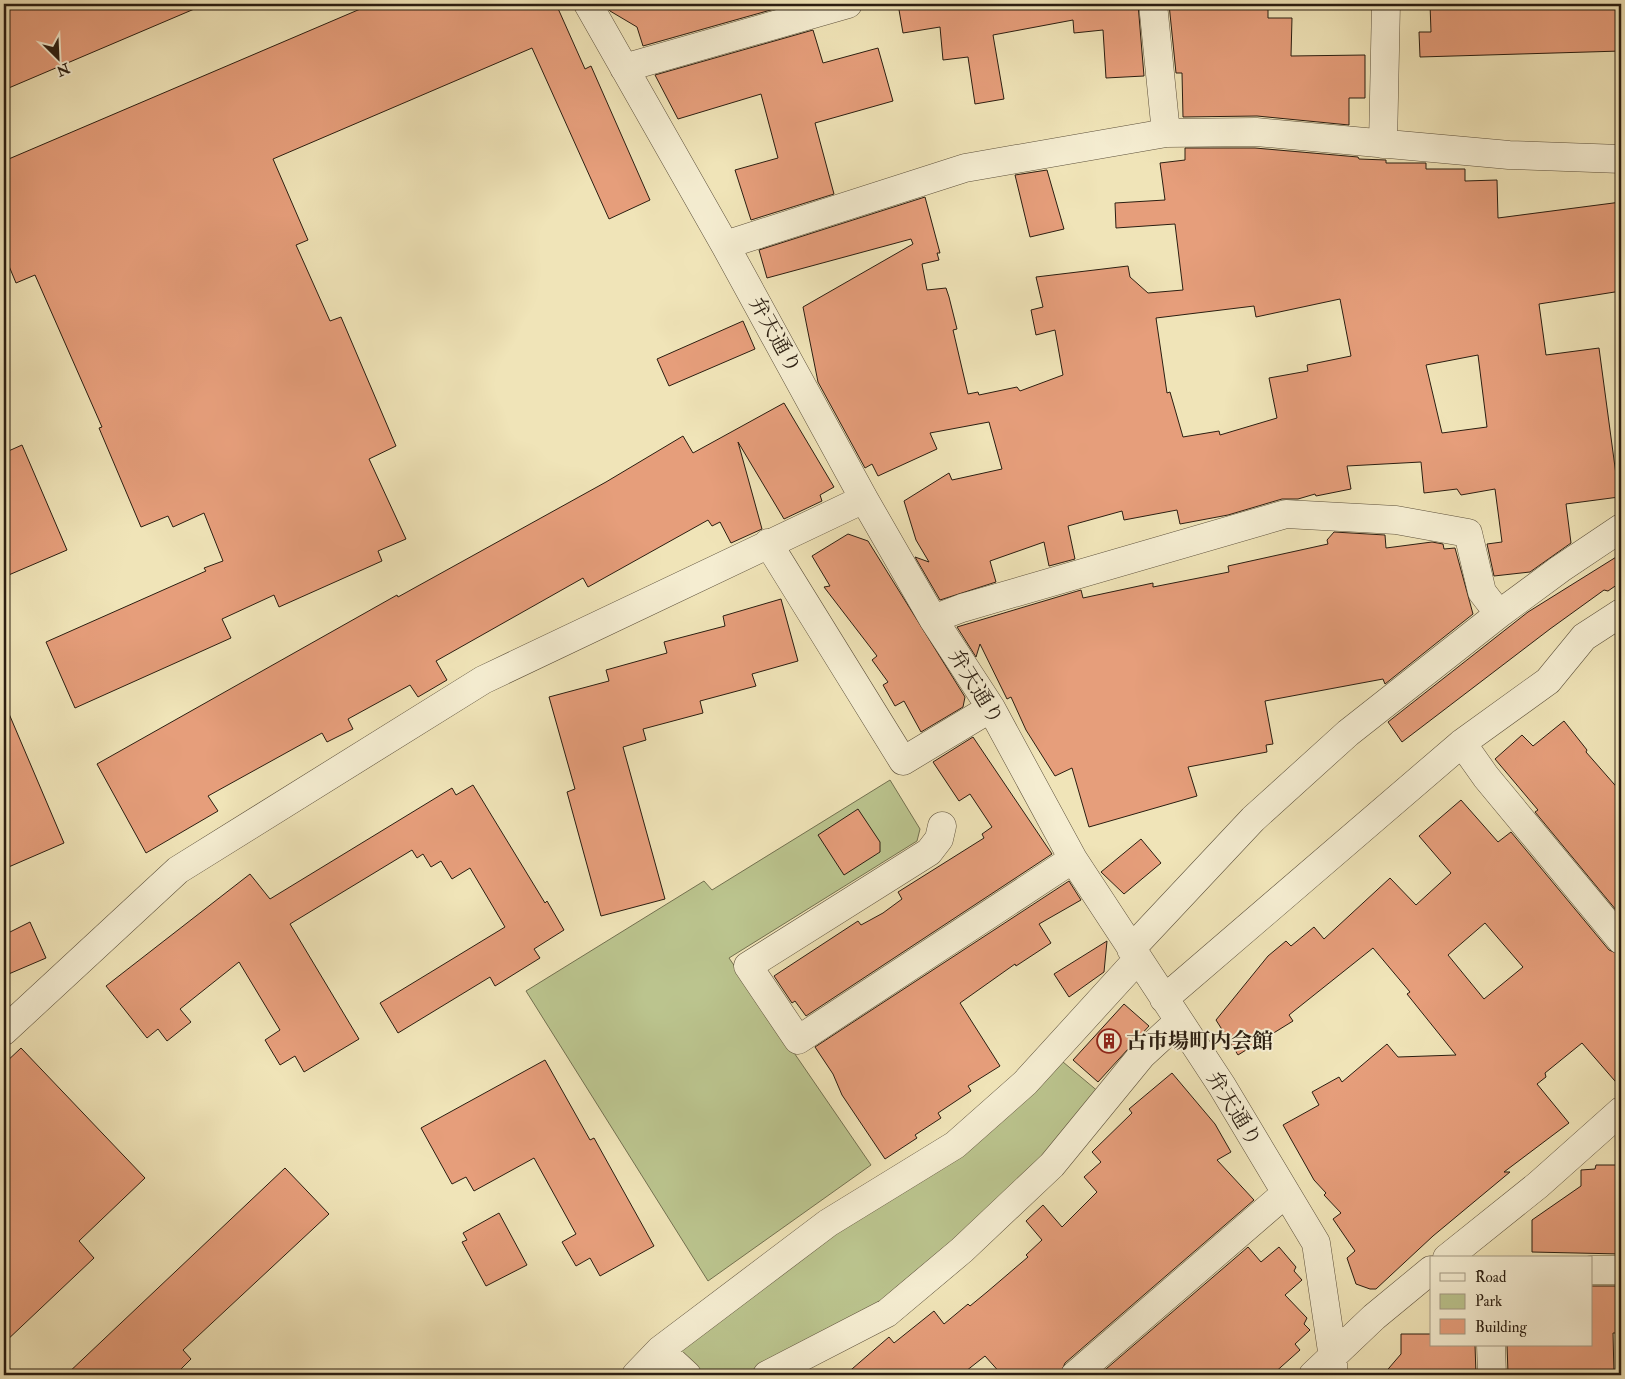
<svg xmlns="http://www.w3.org/2000/svg" width="1625" height="1379" font-family="'IM FELL Double Pica','Noto Serif JP',serif">
<style>
.green{fill:#bbc48e;stroke:#737150}
.building{fill:#e69e7b;stroke:#2b1e11;fill-rule:evenodd}
.lines{fill:none;stroke-linecap:round;stroke-linejoin:round}
.minor-casing{stroke:#5c503b;stroke-width:29}
.minor{stroke:#f5edd1;stroke-width:28}
.labels{text-anchor:middle;dominant-baseline:central;stroke-width:4;stroke-linejoin:round;paint-order:stroke}
.street-label{font-size:21px;fill:#2b1e11;stroke:#f5edd1}
.poi-label{font-size:21px;font-weight:bold;fill:#2b1e11;stroke:#f5edd1;text-anchor:start}
</style>
<rect width="100%" height="100%" fill="#f0e4b8"/>
<filter id="stains"><feTurbulence type="fractalNoise" baseFrequency=".004" numOctaves="4"/><feColorMatrix values="0 0 0 0 .2 0 0 0 0 .09 0 0 0 0 .02 0 0 0 .5 -.17"/></filter>
<radialGradient id="worn" r=".72"><stop offset=".6" stop-color="#630" stop-opacity="0"/><stop offset="1" stop-color="#630" stop-opacity=".3"/></radialGradient>
<path class="green" d="M 890,780 L 920,829 L 917,841 L 729,958 L 871,1165 L 708,1281 L 526,991 L 704,881 L 712,890 Z
M 1063,1062 L 1100,1093 L 1043,1159 L 882,1306 L 742,1375 L 702,1375 L 676,1350 L 1026,1095 Z"/>
<path class="building" d="M 4,4 L 206,4 L 4,90 Z
M 372,4 L 556,4 L 585,69 L 591,66 L 650,200 L 609,219 L 532,48 L 273,159 L 308,240 L 296,245 L 330,321 L 341,317 L 396,446 L 369,459 L 406,539 L 378,551 L 382,561 L 279,607 L 274,595 L 222,619 L 231,638 L 75,708 L 46,642 L 206,571 L 204,568 L 223,561 L 204,513 L 173,527 L 168,516 L 141,527 L 99,428 L 102,427 L 35,275 L 16,283 L 4,254 L 4,161 Z
M 606,4 L 792,4 L 643,46 L 637,27 L 610,11 Z
M 898,4 L 1138,4 L 1144,76 L 1106,78 L 1103,30 L 1074,33 L 1073,20 L 993,35 L 1004,99 L 975,104 L 968,57 L 943,60 L 940,27 L 903,33 Z
M 1169,4 L 1268,4 L 1268,18 L 1292,18 L 1291,56 L 1365,55 L 1365,98 L 1349,98 L 1349,125 L 1257,116 L 1183,117 L 1182,73 L 1176,73 Z
M 1430,4 L 1621,4 L 1621,51 L 1420,57 L 1419,32 L 1431,32 Z
M 813,30 L 823,63 L 878,48 L 893,101 L 815,123 L 834,194 L 751,220 L 735,170 L 778,158 L 761,94 L 678,119 L 655,75 Z
M 1185,148 L 1255,148 L 1358,157 L 1359,159 L 1386,160 L 1386,163 L 1426,163 L 1426,169 L 1465,169 L 1465,181 L 1497,180 L 1498,218 L 1621,202 L 1621,291 L 1539,304 L 1546,355 L 1599,348 L 1619,497 L 1566,504 L 1571,543 L 1530,572 L 1494,576 L 1487,544 L 1502,542 L 1495,489 L 1461,495 L 1457,489 L 1424,493 L 1421,462 L 1347,466 L 1351,489 L 1316,496 L 1315,494 L 1298,499 L 1282,499 L 1228,515 L 1180,524 L 1177,510 L 1124,520 L 1122,511 L 1068,526 L 1075,559 L 1049,566 L 1044,542 L 990,561 L 996,582 L 940,600 L 915,557 L 929,562 L 916,540 L 904,501 L 949,473 L 952,480 L 1002,469 L 989,422 L 930,433 L 937,449 L 878,476 L 872,464 L 865,468 L 818,382 L 803,307 L 913,244 L 911,239 L 767,278 L 759,250 L 925,197 L 940,253 L 937,253 L 939,260 L 922,264 L 927,290 L 946,288 L 949,297 L 957,329 L 953,330 L 968,394 L 978,392 L 979,395 L 1017,387 L 1020,391 L 1063,375 L 1055,330 L 1036,335 L 1031,310 L 1043,307 L 1036,277 L 1128,266 L 1130,277 L 1148,293 L 1183,290 L 1175,224 L 1116,228 L 1115,203 L 1165,200 L 1160,163 L 1185,160 ZM 1340,299 L 1351,356 L 1307,365 L 1308,371 L 1269,378 L 1277,418 L 1220,435 L 1219,431 L 1183,437 L 1170,392 L 1167,393 L 1156,318 L 1254,306 L 1256,317 ZM 1478,355 L 1487,427 L 1442,433 L 1426,365 Z
M 1047,170 L 1064,229 L 1030,237 L 1015,175 Z
M 743,321 L 755,349 L 669,386 L 657,359 Z
M 784,403 L 834,487 L 820,495 L 822,501 L 784,519 L 738,442 L 762,529 L 731,543 L 720,522 L 712,526 L 708,520 L 588,587 L 583,578 L 436,661 L 447,680 L 418,697 L 410,685 L 348,719 L 353,729 L 327,742 L 322,733 L 208,796 L 218,811 L 146,853 L 97,764 L 397,595 L 398,597 L 606,482 L 683,436 L 693,453 Z
M 22,445 L 67,550 L 4,577 L 4,453 Z
M 1334,532 L 1385,535 L 1386,548 L 1432,542 L 1443,544 L 1444,549 L 1455,548 L 1473,614 L 1385,684 L 1383,679 L 1265,701 L 1273,744 L 1266,745 L 1267,752 L 1188,767 L 1197,796 L 1089,827 L 1072,768 L 1055,776 L 1026,730 L 1011,697 L 1007,699 L 980,644 L 976,657 L 957,627 L 1081,590 L 1083,598 L 1153,583 L 1153,587 L 1229,572 L 1228,566 L 1328,544 L 1327,540 Z
M 848,534 L 868,541 L 965,697 L 963,707 L 921,732 L 904,701 L 895,706 L 883,685 L 888,682 L 872,660 L 877,656 L 824,587 L 830,586 L 812,556 Z
M 1621,554 L 1621,582 L 1608,591 L 1604,590 L 1550,629 L 1402,742 L 1388,722 L 1528,612 Z
M 781,599 L 798,661 L 752,674 L 756,686 L 700,701 L 703,713 L 643,729 L 646,740 L 623,747 L 665,899 L 601,916 L 567,792 L 575,789 L 549,697 L 609,681 L 606,670 L 667,653 L 664,642 L 725,626 L 723,616 Z
M 4,702 L 64,843 L 4,869 Z
M 1564,721 L 1587,750 L 1586,752 L 1621,792 L 1621,916 L 1535,812 L 1538,810 L 1495,759 L 1522,735 L 1533,746 Z
M 973,737 L 1052,854 L 806,1016 L 795,1001 L 792,1003 L 774,976 L 858,921 L 861,925 L 883,913 L 902,899 L 898,892 L 984,838 L 982,834 L 992,827 L 970,794 L 959,801 L 933,762 Z
M 473,785 L 545,903 L 547,901 L 564,930 L 534,949 L 540,958 L 495,986 L 490,977 L 398,1033 L 380,1003 L 505,927 L 470,868 L 452,879 L 441,861 L 431,867 L 423,854 L 417,858 L 412,850 L 290,924 L 359,1039 L 304,1072 L 295,1056 L 280,1065 L 265,1040 L 280,1030 L 239,962 L 180,1009 L 191,1022 L 167,1041 L 158,1029 L 147,1038 L 106,986 L 250,874 L 270,899 L 452,788 L 456,795 Z
M 1461,800 L 1498,842 L 1511,832 L 1609,950 L 1621,955 L 1621,1088 L 1582,1043 L 1545,1073 L 1546,1077 L 1537,1084 L 1569,1123 L 1504,1172 L 1510,1172 L 1433,1236 L 1376,1289 L 1370,1289 L 1356,1284 L 1347,1258 L 1355,1251 L 1333,1219 L 1341,1213 L 1324,1195 L 1326,1193 L 1314,1180 L 1283,1125 L 1319,1105 L 1312,1092 L 1339,1077 L 1342,1082 L 1387,1044 L 1398,1057 L 1456,1055 L 1407,994 L 1410,992 L 1373,948 L 1289,1015 L 1293,1021 L 1238,1055 L 1216,1020 L 1268,956 L 1286,941 L 1291,946 L 1314,927 L 1324,939 L 1390,878 L 1416,905 L 1451,873 L 1419,836 ZM 1485,923 L 1523,967 L 1484,999 L 1448,955 Z
M 858,809 L 880,842 L 880,852 L 844,875 L 818,835 Z
M 1141,839 L 1161,863 L 1124,894 L 1101,872 Z
M 1069,881 L 1081,900 L 1039,924 L 1051,943 L 1016,966 L 1015,964 L 960,1003 L 1000,1066 L 968,1086 L 971,1091 L 938,1113 L 941,1118 L 915,1135 L 917,1138 L 885,1159 L 842,1095 L 833,1074 L 815,1047 Z
M 30,922 L 46,958 L 4,976 L 4,935 Z
M 1107,941 L 1104,972 L 1069,997 L 1054,974 Z
M 1124,1004 L 1149,1026 L 1098,1082 L 1073,1060 Z
M 21,1048 L 145,1178 L 79,1241 L 94,1258 L 4,1343 L 4,1064 Z
M 545,1060 L 590,1140 L 594,1138 L 654,1246 L 600,1276 L 590,1258 L 576,1266 L 562,1242 L 576,1234 L 534,1158 L 474,1191 L 466,1177 L 452,1184 L 421,1128 Z
M 1172,1073 L 1215,1124 L 1231,1152 L 1217,1160 L 1254,1200 L 1065,1363 L 1060,1375 L 1002,1375 L 985,1356 L 961,1375 L 845,1375 L 889,1337 L 894,1343 L 934,1311 L 944,1324 L 968,1304 L 970,1306 L 987,1292 L 1028,1257 L 1026,1255 L 1042,1240 L 1026,1221 L 1043,1205 L 1062,1227 L 1097,1192 L 1084,1177 L 1101,1162 L 1092,1152 L 1132,1113 L 1129,1109 Z
M 1596,1165 L 1621,1165 L 1621,1254 L 1532,1252 L 1532,1220 L 1581,1186 L 1581,1170 L 1595,1169 Z
M 285,1168 L 329,1214 L 183,1350 L 191,1359 L 175,1375 L 66,1375 Z
M 499,1213 L 527,1265 L 486,1286 L 462,1242 L 467,1240 L 463,1233 Z
M 1248,1247 L 1261,1262 L 1279,1247 L 1296,1267 L 1294,1271 L 1302,1280 L 1285,1295 L 1307,1318 L 1304,1324 L 1310,1330 L 1295,1344 L 1300,1350 L 1272,1375 L 1099,1375 Z
M 1591,1286 L 1621,1286 L 1620,1333 L 1613,1333 L 1614,1375 L 1537,1375 L 1537,1372 L 1508,1373 L 1507,1345 L 1591,1345 Z
M 1401,1334 L 1431,1334 L 1431,1345 L 1475,1345 L 1476,1375 L 1383,1375 L 1401,1354 Z"/>
<g class="lines">
<g class="minor-casing">
<path id="minor" d="M 588,4 L 725,245 L 864,499 L 933,619 L 991,708 L 1073,859 L 1222,1086 L 1316,1243 L 1333,1358 L 1333,1375
M 1153,4 L 1166,133
M 624,68 L 848,4
M 1383,144 L 1386,4
M 725,245 L 965,168 L 1166,133 L 1256,132 L 1509,155 L 1621,159
M 768,543 L 903,761 L 991,708
M 933,619 L 962,608 L 1286,514 L 1396,520 L 1468,533 L 1482,592 L 1499,614
M 1462,743 L 1486,777 L 1621,940
M 942,826 L 939,839 L 929,852 L 748,966 L 798,1040 L 1073,859
M 1131,949 L 1253,819 L 1348,733 L 1499,614 L 1560,569 L 1621,528
M 1164,999 L 1462,743 L 1548,681 L 1584,637 L 1621,613
M 4,1031 L 178,870 L 483,680 L 864,499
M 1447,1258 L 1538,1185 L 1621,1111
M 1591,1270 L 1621,1270
M 1491,1345 L 1492,1375
M 660,1350 L 687,1375
M 636,1375 L 660,1350 L 828,1223 L 955,1145 L 1025,1083 L 1138,959
M 767,1375 L 887,1313 L 962,1250 L 1052,1165 L 1142,1055 L 1179,1021
M 1075,1375 L 1286,1193
M 1313,1375 L 1374,1317 L 1431,1270"/>
</g>
<use href="#minor" class="minor"/>
</g>
<defs>
<g id="building-ring" transform="scale(1.25)"><circle r="9.5" fill="#f5edd1" stroke="#8f2418" stroke-width="1.5"/><path d="M-4-6H4V6H1V3H-1V6H-4ZM-2.5-4.3h1.7v1.8h-1.7ZM.8-4.3h1.7v1.8H.8ZM-2.5-1h1.7V.8h-1.7ZM.8-1h1.7V.8H.8Z" fill="#8f2418"/></g>
</defs>
<g fill-rule="evenodd">
<use href="#building-ring" x="1109" y="1041"/>
</g>
<g class="labels">
<g class="street-label">
<text transform="translate(775 335) rotate(61)">弁天通り</text>
<text transform="translate(976 687) rotate(58)">弁天通り</text>
<text transform="translate(1234 1109) rotate(58)">弁天通り</text>
</g>
<g class="poi-label">
<text x="1126" y="1041">古市場町内会館</text>
</g>
</g>
<rect width="1625" height="1379" fill="none" stroke="#f0e4b8" stroke-width="20"/>
<rect x="5" y="5" width="1615" height="1369" fill="none" stroke="#2b1e11" stroke-width="2.5"/>
<rect x="10" y="10" width="1605" height="1359" fill="none" stroke="#2b1e11"/>
<rect x="1430" y="1256" width="162" height="90" fill="#f5edd1" stroke="#a49a84"/>
<rect x="1440" y="1273" width="25" height="8" fill="#f5edd1" stroke="#a49a84"/>
<text x="1475" y="1282" font-size="15" fill="#2b1e11">Road</text>
<rect x="1440" y="1294" width="25" height="15" fill="#bbc48e" stroke="#a49a84"/>
<text x="1475" y="1306" font-size="15" fill="#2b1e11">Park</text>
<rect x="1440" y="1319" width="25" height="15" fill="#e69e7b" stroke="#a49a84"/>
<text x="1475" y="1332" font-size="15" fill="#2b1e11">Building</text>
<g transform="translate(58 58) rotate(156)" stroke="#f5edd1" stroke-width="4" paint-order="stroke">
<path d="M0-4L9 19L0 12L-9 19Z" fill="#2b1e11"/>
<text y="-8" font-size="14" font-weight="bold" text-anchor="middle" fill="#2b1e11">N</text>
</g>
<rect width="100%" height="100%" filter="url(#stains)"/>
<rect width="100%" height="100%" fill="url(#worn)"/>
</svg>
